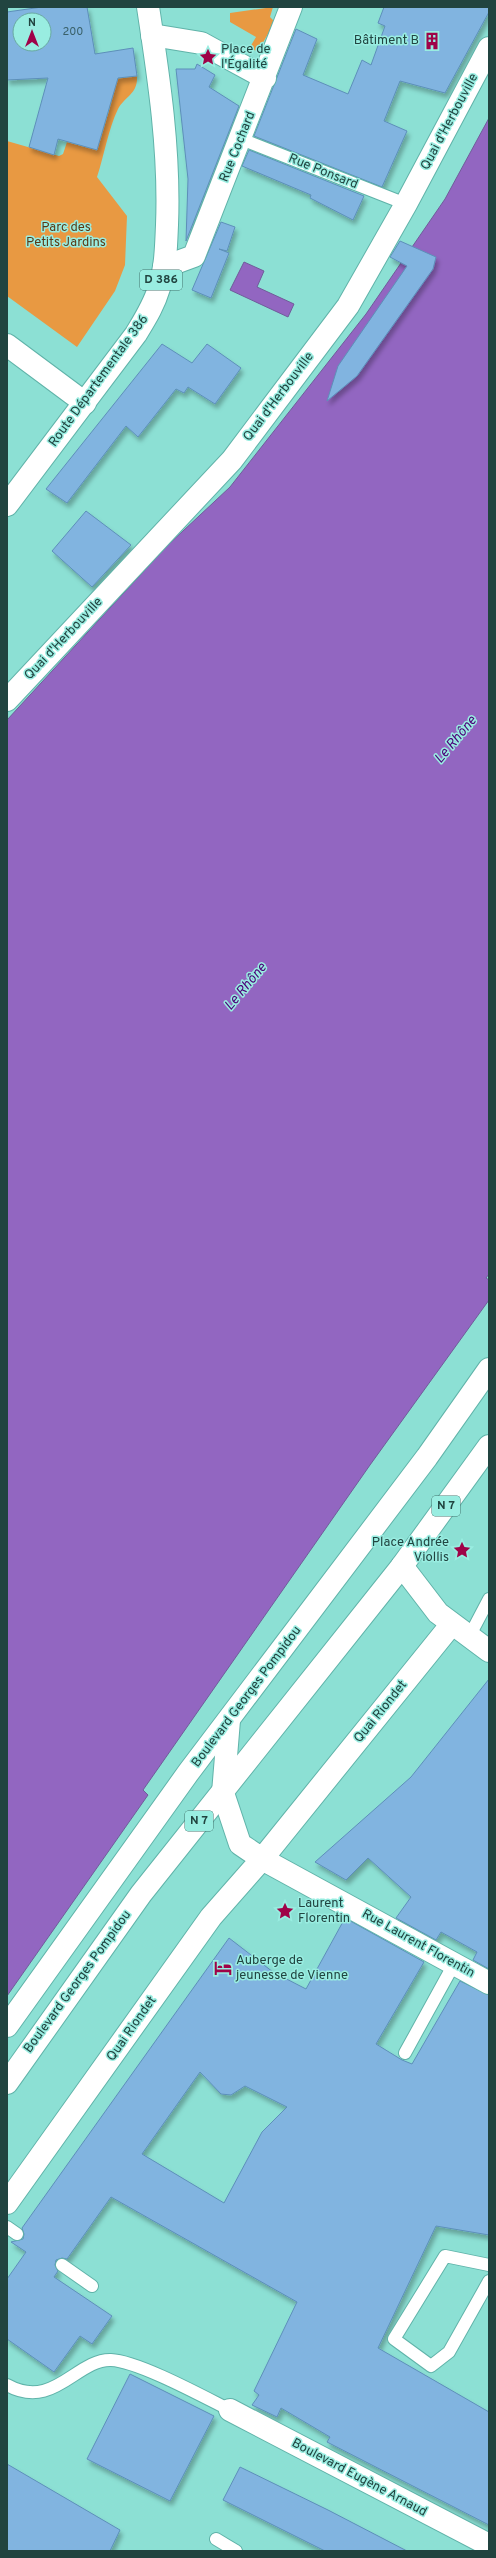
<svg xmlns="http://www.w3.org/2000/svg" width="496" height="2558" font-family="Overpass,sans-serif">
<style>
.green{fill:#e89942}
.water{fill:#9266c1;stroke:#705c9a}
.building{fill:#81b4e0;stroke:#5d8fb9;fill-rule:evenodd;filter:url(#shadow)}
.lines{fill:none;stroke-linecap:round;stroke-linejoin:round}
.service-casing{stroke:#60b3a9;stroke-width:14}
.minor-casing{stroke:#60b3a9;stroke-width:24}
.primary-casing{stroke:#60b3a9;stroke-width:24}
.service{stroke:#fff;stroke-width:12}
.minor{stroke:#fff;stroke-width:22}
.primary{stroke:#fff;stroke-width:22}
.labels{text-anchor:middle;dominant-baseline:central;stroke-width:3;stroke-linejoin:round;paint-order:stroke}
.number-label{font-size:11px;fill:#396068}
.shield{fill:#99ede1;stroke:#457770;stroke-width:1}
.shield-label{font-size:12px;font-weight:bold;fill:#214440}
.poi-label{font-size:13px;fill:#214440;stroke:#99ede1;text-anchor:start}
.street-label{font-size:13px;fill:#214440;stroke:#99ede1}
.park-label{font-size:13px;fill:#5a3915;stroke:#99ede1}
.water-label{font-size:14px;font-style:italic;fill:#4b0078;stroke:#99ede1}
</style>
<defs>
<filter id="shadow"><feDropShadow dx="2.5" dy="4.5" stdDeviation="2" flood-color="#0004"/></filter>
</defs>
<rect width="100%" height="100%" fill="#8ce0d4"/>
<path class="green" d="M 273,7 L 270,17 L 275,22 L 258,51 L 249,49 L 256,37 L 230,22 L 230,13 Z
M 137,76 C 138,94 125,96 118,109 C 108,130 104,156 97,177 L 127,216 L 125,265 L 115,291 L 77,347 L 7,296 L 7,141 L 59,156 L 63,154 L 67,142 L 97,150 L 110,107 L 79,98 L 83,83 Z"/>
<path class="water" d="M 489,118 L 489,1274 L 486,1278 L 489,1280 L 489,1300 L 370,1465 L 143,1790 L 148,1795 L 7,1996 L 7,720 L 168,545 L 230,487 L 366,314 L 445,199 Z
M 244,262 L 264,271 L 257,287 L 294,304 L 288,317 L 230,290 Z"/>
<path class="building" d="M 42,7 L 87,7 L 95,54 L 133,48 L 137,76 L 118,78 L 97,150 L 58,139 L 54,155 L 29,147 L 48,78 L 7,80 L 7,12 ZM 20,20 L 44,20 L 44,44 L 20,44 Z
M 384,7 L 489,7 L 489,12 L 445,93 L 400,81 L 384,121 L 407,131 L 382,187 L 254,136 L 296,29 L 317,39 L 303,75 L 348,94 L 362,60 L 371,65 L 385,26 L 378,23 Z
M 197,64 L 215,75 L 209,87 L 239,106 L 186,241 L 188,179 L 176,69 L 195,69 Z
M 249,150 L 364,196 L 353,220 L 310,198 L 311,195 L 242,166 Z
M 221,222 L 235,227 L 227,251 L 219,249 L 229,253 L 211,298 L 192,290 Z
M 400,241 L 436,257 L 433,269 L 357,376 L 327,401 L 338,366 L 407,266 L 390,257 Z
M 162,344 L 192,363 L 207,344 L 241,368 L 215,404 L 188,387 L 184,393 L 176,389 L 138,437 L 126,426 L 67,503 L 46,489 Z
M 86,511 L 131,545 L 92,587 L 52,551 Z
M 489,1679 L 489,1969 L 473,1960 L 477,1952 L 441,1932 L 436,1940 L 396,1918 L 411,1897 L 368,1858 L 346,1880 L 315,1862 L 411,1777 Z
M 345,1918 L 424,1962 L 376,2044 L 402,2060 L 412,2064 L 460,1981 L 489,1995 L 489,2235 L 436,2226 L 378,2348 L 489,2412 L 489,2525 L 327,2442 L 330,2437 L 281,2408 L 277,2417 L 252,2405 L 259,2395 L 254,2391 L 297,2302 L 111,2197 L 67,2259 L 62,2258 L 56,2260 L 55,2265 L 58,2271 L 54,2277 L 112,2316 L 92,2344 L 80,2336 L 54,2372 L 7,2339 L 7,2279 L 26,2252 L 11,2242 L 23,2239 L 24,2234 L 22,2228 L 229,1938 L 273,1972 L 306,1989 ZM 200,2072 L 221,2094 L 231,2095 L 245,2086 L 287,2107 L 262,2132 L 224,2203 L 142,2154 Z
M 130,2374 L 214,2416 L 170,2501 L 87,2459 Z
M 7,2464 L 120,2530 L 110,2551 L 7,2551 Z
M 240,2467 L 328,2510 L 407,2551 L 325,2551 L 223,2500 Z"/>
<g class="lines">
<g class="service-casing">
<path id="service" d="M 241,139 L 406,204
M 469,1637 L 489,1599
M 405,2053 L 454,1964
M 7,2227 L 17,2234
M 62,2265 L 92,2286
M 489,2265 L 445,2256 L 394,2339 L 431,2366 L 449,2352 L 489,2281
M 7,2385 C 54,2411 76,2359 111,2360 C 138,2361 204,2397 230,2410
M 216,2539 L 236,2551"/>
</g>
<g class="minor-casing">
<path id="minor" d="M 152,35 L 201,43 L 265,78
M 164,267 L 194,256 L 291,7
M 7,345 L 85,403
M 7,700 L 232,460 L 348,306 L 406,204 L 489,48
M 402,1566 L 438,1613 L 489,1651
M 229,1720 L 223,1793 L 240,1844 L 262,1859 L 489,1983
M 7,2203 L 211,1917 L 262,1859 L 451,1625
M 230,2410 L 489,2545"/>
</g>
<g class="primary-casing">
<path id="primary" d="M 7,505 L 136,334 C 145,319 154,305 159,288 C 166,267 166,246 167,225 C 170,152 159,79 148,7
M 7,2026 L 188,1773 L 427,1457 L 489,1369
M 7,2083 L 141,1894 L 402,1566 L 489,1446"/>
</g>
<use href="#service" class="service"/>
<use href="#minor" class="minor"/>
<use href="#primary" class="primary"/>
</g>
<defs>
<g id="building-bare" transform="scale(1.38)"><path d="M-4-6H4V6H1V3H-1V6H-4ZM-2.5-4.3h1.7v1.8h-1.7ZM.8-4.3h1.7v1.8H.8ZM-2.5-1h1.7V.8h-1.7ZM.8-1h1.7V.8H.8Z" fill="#9f0348" stroke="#99ede1" stroke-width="2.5" paint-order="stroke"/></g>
<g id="sight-bare" transform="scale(1.38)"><path d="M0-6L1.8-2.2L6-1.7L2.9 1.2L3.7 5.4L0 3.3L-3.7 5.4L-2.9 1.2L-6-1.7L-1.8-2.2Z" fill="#9f0348" stroke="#99ede1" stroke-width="2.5" paint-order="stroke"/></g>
<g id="hotel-bare" transform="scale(1.38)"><path d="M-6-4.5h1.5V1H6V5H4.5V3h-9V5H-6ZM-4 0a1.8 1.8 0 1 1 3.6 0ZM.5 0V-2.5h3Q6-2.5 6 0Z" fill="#9f0348" stroke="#99ede1" stroke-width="2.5" paint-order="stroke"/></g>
</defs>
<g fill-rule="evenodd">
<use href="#building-bare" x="432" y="41"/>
<use href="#sight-bare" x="208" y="57"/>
<use href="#sight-bare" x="462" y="1550"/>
<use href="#sight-bare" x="285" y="1911"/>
<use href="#hotel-bare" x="223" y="1968"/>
</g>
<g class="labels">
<g class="number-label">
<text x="73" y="32">200</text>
</g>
<g class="shield">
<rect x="140" y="270" width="42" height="20" rx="3"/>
<rect x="432" y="1496" width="28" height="20" rx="3"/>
<rect x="185" y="1811" width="28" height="20" rx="3"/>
</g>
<g class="shield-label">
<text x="161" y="280">D 386</text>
<text x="446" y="1506">N 7</text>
<text x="199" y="1821">N 7</text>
</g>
<g class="poi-label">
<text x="419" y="41" text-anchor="end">Bâtiment B</text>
<text x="221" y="50">Place de<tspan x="221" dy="15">l'Égalité</tspan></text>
<text x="449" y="1543" text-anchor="end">Place Andrée<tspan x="449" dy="15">Viollis</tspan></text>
<text x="298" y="1904">Laurent<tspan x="298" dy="15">Florentin</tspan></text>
<text x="236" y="1961">Auberge de<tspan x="236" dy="15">jeunesse de Vienne</tspan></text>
</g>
<g class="street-label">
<text transform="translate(450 122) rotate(-62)">Quai d'Herbouville</text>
<text transform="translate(238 147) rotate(-68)">Rue Cochard</text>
<text transform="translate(323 172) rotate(22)">Rue Ponsard</text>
<text transform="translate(99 381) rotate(-54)">Route Départementale 386</text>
<text transform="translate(279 397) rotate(-53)">Quai d'Herbouville</text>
<text transform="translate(64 639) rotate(-47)">Quai d'Herbouville</text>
<text transform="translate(247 1697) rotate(-53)">Boulevard Georges Pompidou</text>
<text transform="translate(381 1712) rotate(-51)">Quai Riondet</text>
<text transform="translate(418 1944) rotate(29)">Rue Laurent Florentin</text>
<text transform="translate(78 1982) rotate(-54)">Boulevard Georges Pompidou</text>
<text transform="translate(132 2029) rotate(-55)">Quai Riondet</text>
<text transform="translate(359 2478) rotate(28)">Boulevard Eugène Arnaud</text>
</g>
<g class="park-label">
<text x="66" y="228">Parc des<tspan x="66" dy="15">Petits Jardins</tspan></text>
</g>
<g class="water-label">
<text transform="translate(456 740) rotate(-50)">Le Rhône</text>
<text transform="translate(246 987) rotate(-50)">Le Rhône</text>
</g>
</g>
<rect width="496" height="2558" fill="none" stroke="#214440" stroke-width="16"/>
<g transform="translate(32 32)"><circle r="19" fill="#99ede1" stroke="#69a9a1"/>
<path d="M0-3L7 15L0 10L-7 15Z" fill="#9f0348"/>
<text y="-6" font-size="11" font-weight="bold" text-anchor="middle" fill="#214440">N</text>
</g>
</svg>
